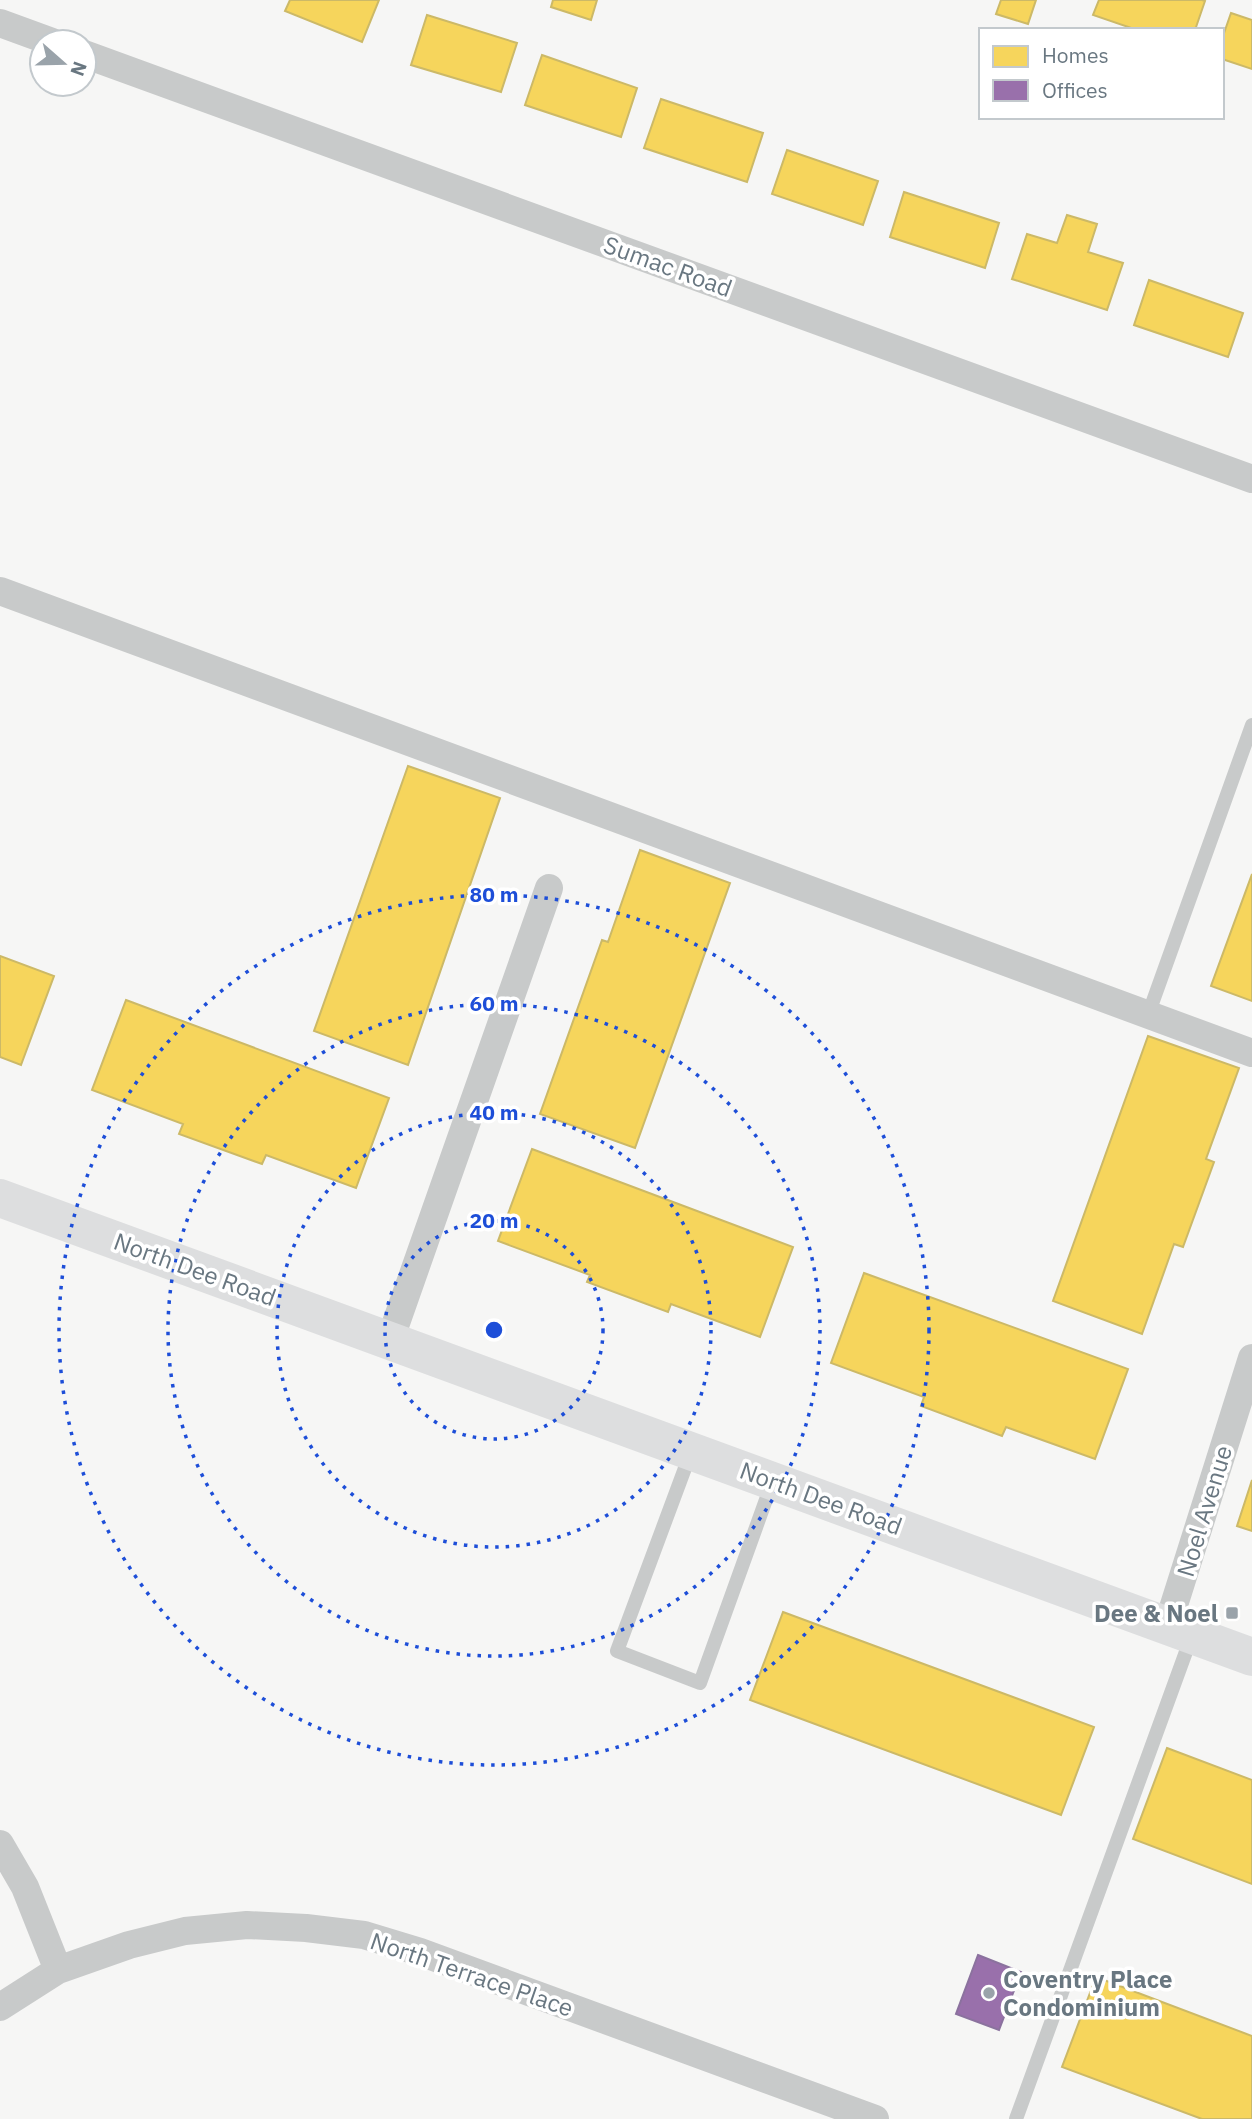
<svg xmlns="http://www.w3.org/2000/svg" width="1252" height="2119" font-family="'IBM Plex Sans',sans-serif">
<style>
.homes{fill:#f6d55c;stroke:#ccb967;stroke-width:2}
.offices{fill:#9970ab;stroke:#8b729e;stroke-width:2}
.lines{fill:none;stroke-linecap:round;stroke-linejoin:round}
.lane{stroke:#c8caca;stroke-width:14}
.street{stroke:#c8caca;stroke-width:28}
.secondary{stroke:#dddedf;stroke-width:38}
.ring{fill:none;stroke:#1d4ed8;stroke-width:3.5;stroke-dasharray:3.5 7}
.poi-dot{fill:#9aa3aa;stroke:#fff;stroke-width:2.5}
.labels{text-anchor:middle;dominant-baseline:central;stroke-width:7;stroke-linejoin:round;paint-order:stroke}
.street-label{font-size:24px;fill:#697781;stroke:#fff}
.poi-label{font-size:24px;font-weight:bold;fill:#697781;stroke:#fff;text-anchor:end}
.centre{fill:#1d4ed8;stroke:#fff;stroke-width:3.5}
.ring-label{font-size:21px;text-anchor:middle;font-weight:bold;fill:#1d4ed8;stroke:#fff;stroke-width:7;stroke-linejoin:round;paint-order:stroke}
</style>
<rect width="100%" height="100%" fill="#f6f6f5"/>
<path class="homes" d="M 290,0 L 379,0 L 362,42 L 285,11 Z
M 553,0 L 597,0 L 591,20 L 551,7 Z
M 1001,0 L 1036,0 L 1028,24 L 996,14 Z
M 1099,0 L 1202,0 L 1205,1 L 1195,30 L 1137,30 L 1093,15 Z
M 1231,13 L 1252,20 L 1252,69 L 1222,59 L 1222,39 Z
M 427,15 L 517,43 L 501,92 L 411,65 Z
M 542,55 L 637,88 L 621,137 L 525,105 Z
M 661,99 L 763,133 L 747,182 L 644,148 Z
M 787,150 L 878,181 L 863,225 L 772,194 Z
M 904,192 L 999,223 L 985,268 L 890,237 Z
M 1067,215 L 1097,224 L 1088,252 L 1123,263 L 1107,310 L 1012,279 L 1027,234 L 1057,243 Z
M 1149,280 L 1243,313 L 1228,357 L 1134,325 Z
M 408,766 L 500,798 L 408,1065 L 314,1031 Z
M 640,850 L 730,883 L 635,1148 L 540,1114 L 602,940 L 608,942 Z
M 1252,874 L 1252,1001 L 1211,986 Z
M 0,956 L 54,976 L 21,1065 L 0,1057 Z
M 126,1000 L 389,1098 L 356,1188 L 266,1155 L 262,1164 L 179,1134 L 183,1124 L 92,1090 Z
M 1148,1036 L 1239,1068 L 1206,1159 L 1214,1162 L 1183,1247 L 1174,1244 L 1142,1334 L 1053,1301 Z
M 532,1149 L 793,1247 L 760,1337 L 671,1304 L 668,1312 L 587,1282 L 590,1275 L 498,1241 Z
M 864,1273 L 1128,1369 L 1095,1459 L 1006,1427 L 1002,1436 L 921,1406 L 924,1397 L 831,1363 Z
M 1252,1480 L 1252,1531 L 1237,1526 Z
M 783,1612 L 1094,1727 L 1061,1815 L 750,1700 Z
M 1167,1748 L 1252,1780 L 1252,1884 L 1133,1839 Z
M 1096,1977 L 1252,2036 L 1252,2119 L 1202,2119 L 1062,2067 Z"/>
<path class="offices" d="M 978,1955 L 1021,1972 L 999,2030 L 956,2014 Z"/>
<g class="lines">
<path class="lane" d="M 1148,1015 L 1252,725
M 691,1452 L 617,1651 L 700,1683 L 772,1483
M 1016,2119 L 1191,1638"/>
<path class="street" d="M 0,23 L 52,42
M 84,54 L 1252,479
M 0,591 L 1252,1053
M 390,1340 L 549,888
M 1168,1624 L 1252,1358
M 0,1844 L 25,1887 L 58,1970
M 0,2007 L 58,1970 L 129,1945 L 185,1931 L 247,1925 L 306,1928 L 364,1935 L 420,1952 L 875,2119"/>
<path class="secondary" d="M 0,1198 L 1252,1657"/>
</g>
<g class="ring">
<circle cx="494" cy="1330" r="109"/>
<circle cx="494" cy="1330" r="217"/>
<circle cx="494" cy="1330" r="326"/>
<circle cx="494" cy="1330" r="435"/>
</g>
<g class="poi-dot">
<rect x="1225" y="1606" width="14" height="14" rx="3.5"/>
<circle cx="989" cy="1993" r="7"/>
</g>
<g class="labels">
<g class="street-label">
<text transform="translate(668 266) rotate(20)">Sumac Road</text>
<text transform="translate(195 1269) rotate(20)">North Dee Road</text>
<text transform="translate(821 1498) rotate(20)">North Dee Road</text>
<text transform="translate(1204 1511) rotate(-73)">Noel Avenue</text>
<text transform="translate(472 1974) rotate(19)">North Terrace Place</text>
</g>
<g class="poi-label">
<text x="1218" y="1613">Dee &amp; Noel</text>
<text x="1003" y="1979" text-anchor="start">Coventry Place<tspan x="1003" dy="28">Condominium</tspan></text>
</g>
</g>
<circle cx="494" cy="1330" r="10" class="centre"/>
<g class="ring-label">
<text x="494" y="902">80 m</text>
<text x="494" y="1011">60 m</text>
<text x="494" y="1120">40 m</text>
<text x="494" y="1228">20 m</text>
</g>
<rect x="979" y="28" width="245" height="91" fill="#ffffff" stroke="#c3c9cd" stroke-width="2"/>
<rect x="993" y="46" width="35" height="21" fill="#f6d55c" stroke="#c3c9cd" stroke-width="2"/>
<text x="1042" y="63" font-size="21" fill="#697781">Homes</text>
<rect x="993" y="80" width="35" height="21" fill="#9970ab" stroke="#c3c9cd" stroke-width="2"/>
<text x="1042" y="98" font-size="21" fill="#697781">Offices</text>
<g transform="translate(63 63) rotate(110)"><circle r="33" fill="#ffffff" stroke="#c3c9cd" stroke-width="2"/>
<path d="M0-5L12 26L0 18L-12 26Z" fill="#9aa3aa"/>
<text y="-10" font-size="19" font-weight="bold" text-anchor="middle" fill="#697781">N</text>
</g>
</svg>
